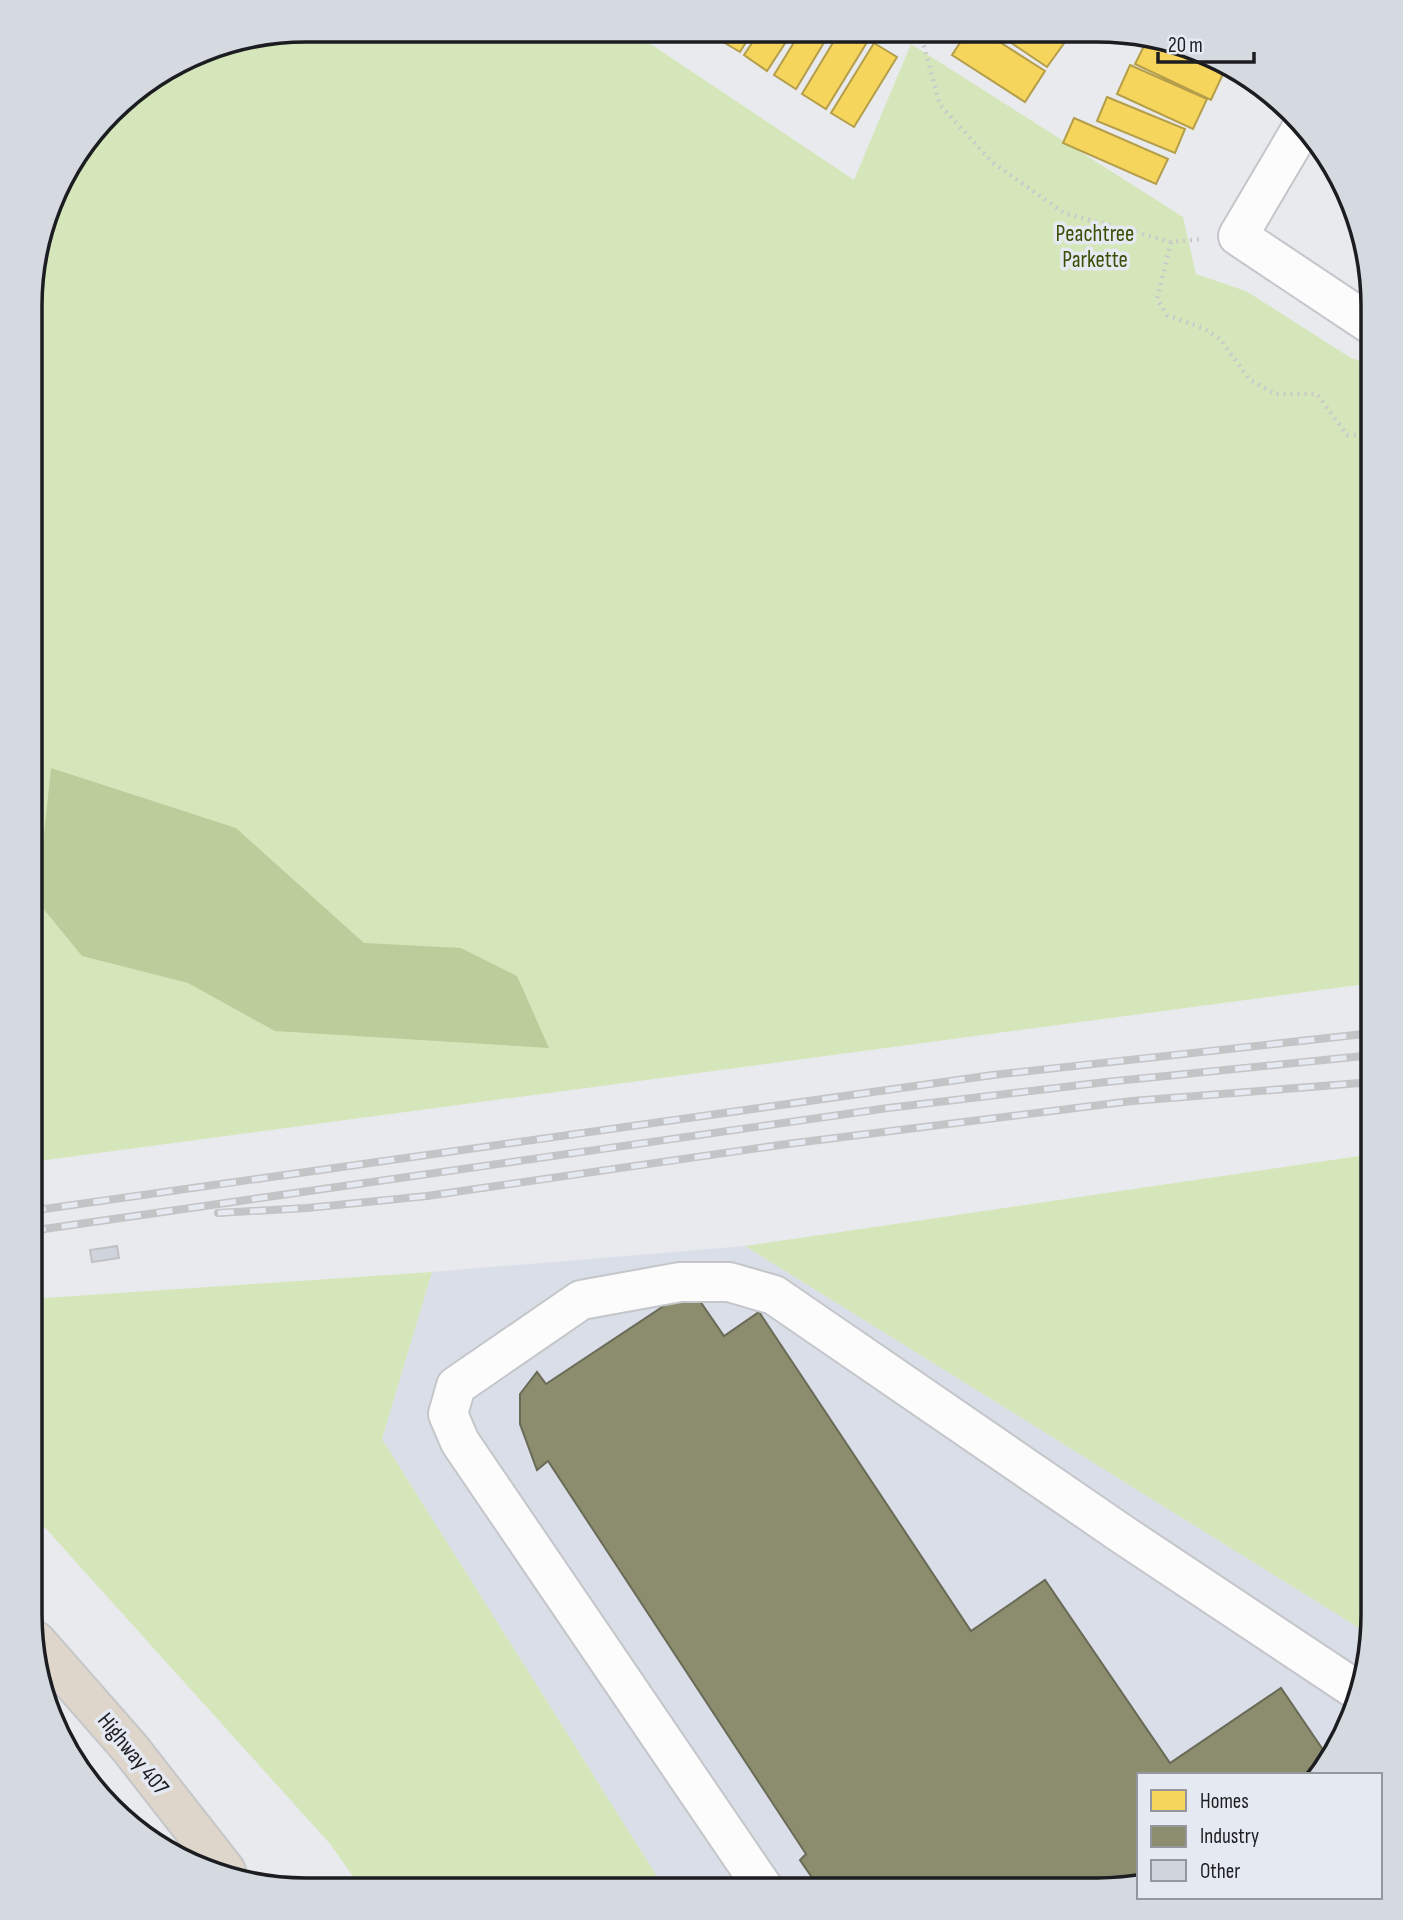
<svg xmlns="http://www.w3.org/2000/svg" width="1403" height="1920" font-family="'Sofia Sans Condensed',sans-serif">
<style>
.built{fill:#d9dee8}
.green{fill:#d6e6bb}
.forest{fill:#bccc9a}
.homes{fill:#f6d55c;stroke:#b59e4a;stroke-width:2}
.industry{fill:#8c8c6e;stroke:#6a6b57;stroke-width:2}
.building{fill:#d0d4dc;stroke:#bfc1c4;stroke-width:2}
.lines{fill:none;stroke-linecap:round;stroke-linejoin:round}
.minor-casing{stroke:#c4c6c9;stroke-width:42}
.highway-casing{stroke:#c5c6c8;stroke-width:42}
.path{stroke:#cacacb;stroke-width:4.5;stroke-dasharray:2 5;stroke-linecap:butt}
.minor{stroke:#fcfcfc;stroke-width:38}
.highway{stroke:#dfd6cb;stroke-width:38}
.rail-casing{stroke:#c3c4c5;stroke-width:8}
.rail{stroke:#e5e9f1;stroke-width:5;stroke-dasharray:16;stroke-linecap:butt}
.labels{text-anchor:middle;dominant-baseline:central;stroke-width:7;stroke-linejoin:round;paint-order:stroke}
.park-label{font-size:23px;fill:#3c4d05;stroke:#e5e9f1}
.street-label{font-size:23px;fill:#1c1d20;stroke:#e5e9f1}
.rim{fill:none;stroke:#1c1d20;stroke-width:3.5}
</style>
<rect width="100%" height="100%" fill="#e8eaee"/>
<path class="built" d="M 745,1246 L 1372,1636 L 1358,1703 L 1327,1768 L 1320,1775 L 1139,1775 L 1139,1881 L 1098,1890 L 665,1889 L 382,1439 L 432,1272 Z"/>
<path class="green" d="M 306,30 L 631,31 L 854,180 L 911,44 L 1183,217 L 1196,274 L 1246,291 L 1351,358 L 1373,365 L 1373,983 L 31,1162 L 32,269 L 67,168 L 124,98 L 217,45 Z
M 1373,1154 L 1372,1636 L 745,1246 Z
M 432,1272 L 382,1439 L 665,1889 L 361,1888 L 331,1845 L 30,1511 L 30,1299 Z"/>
<path class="forest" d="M 51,768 L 236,828 L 364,943 L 461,948 L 517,976 L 549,1048 L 275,1031 L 188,983 L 82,956 L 37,901 Z"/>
<path class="homes" d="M 718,31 L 753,31 L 740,52 L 715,37 Z
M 760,31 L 793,31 L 767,71 L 744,55 Z
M 801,31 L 831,31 L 796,89 L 774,75 Z
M 840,31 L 856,31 L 869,39 L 826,109 L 802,94 Z
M 967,32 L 984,32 L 1045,71 L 1025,102 L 952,55 Z
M 995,32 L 1051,32 L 1065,42 L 1047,67 Z
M 1148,38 L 1223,74 L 1211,100 L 1135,64 Z
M 874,43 L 897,57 L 854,127 L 831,113 Z
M 1130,65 L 1207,99 L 1193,129 L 1117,94 Z
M 1107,97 L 1185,129 L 1175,153 L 1097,121 Z
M 1074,118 L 1168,159 L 1156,184 L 1063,143 Z"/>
<path class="industry" d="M 691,1288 L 724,1336 L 759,1312 L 971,1631 L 1045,1580 L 1170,1763 L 1281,1688 L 1330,1760 L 1326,1768 L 1320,1775 L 1139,1775 L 1139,1881 L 1098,1890 L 820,1889 L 800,1860 L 806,1854 L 548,1461 L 537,1470 L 520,1424 L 520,1394 L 537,1372 L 546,1384 Z"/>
<path class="building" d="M 117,1246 L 119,1258 L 92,1262 L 90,1250 Z"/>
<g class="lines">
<g class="minor-casing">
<path id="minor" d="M 1304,124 L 1238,236 L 1373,326
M 764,1889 L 460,1442 L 448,1414 L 456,1386 L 581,1300 L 680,1282 L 729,1282 L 774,1295 L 1122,1534 L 1361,1693"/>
</g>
<g class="highway-casing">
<path id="highway" d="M 36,1641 L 129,1747 L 226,1871"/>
</g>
<path class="path" d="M 920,32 L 940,105 L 992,162 L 1064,213 L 1171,242 L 1203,239
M 1171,242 L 1157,299 L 1167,315 L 1205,329 L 1220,339 L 1249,379 L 1275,394 L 1317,394 L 1347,435 L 1373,434"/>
<use href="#minor" class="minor"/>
<use href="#highway" class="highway"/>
<g class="rail-casing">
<path id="rail" d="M 30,1211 L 993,1075 L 1373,1033
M 218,1213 L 307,1208 L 427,1196 L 787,1144 L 1132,1101 L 1373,1082
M 30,1231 L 888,1108 L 1106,1082 L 1373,1055"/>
</g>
<use href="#rail" class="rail"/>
</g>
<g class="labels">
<g class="park-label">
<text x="1095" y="234">Peachtree<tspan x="1095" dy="26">Parkette</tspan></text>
</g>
<g class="street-label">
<text transform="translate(133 1754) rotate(51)">Highway 407</text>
</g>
</g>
<path d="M0 0H1403V1920H0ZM306 42H1097A264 264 0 0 1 1361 306V1614A264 264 0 0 1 1097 1878H306A264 264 0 0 1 42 1614V306A264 264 0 0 1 306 42Z" fill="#d5d9e0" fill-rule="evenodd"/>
<path class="rim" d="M306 42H1097A264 264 0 0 1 1361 306V1614A264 264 0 0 1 1097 1878H306A264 264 0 0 1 42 1614V306A264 264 0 0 1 306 42Z"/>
<rect x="1137" y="1773" width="245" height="126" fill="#e5e9f1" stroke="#95979d" stroke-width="2"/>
<rect x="1151" y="1790" width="35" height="21" fill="#f6d55c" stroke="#95979d" stroke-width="2"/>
<text x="1200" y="1808" font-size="21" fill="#1c1d20">Homes</text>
<rect x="1151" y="1826" width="35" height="21" fill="#8c8c6e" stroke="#95979d" stroke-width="2"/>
<text x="1200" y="1843" font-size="21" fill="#1c1d20">Industry</text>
<rect x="1151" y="1860" width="35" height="21" fill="#d0d4dc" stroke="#95979d" stroke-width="2"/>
<text x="1200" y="1878" font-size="21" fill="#1c1d20">Other</text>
<path d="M1158 52v10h96v-10" fill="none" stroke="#1c1d20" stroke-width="3.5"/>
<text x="1168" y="52" font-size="21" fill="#1c1d20" stroke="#e5e9f1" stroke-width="5" paint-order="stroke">20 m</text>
</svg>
